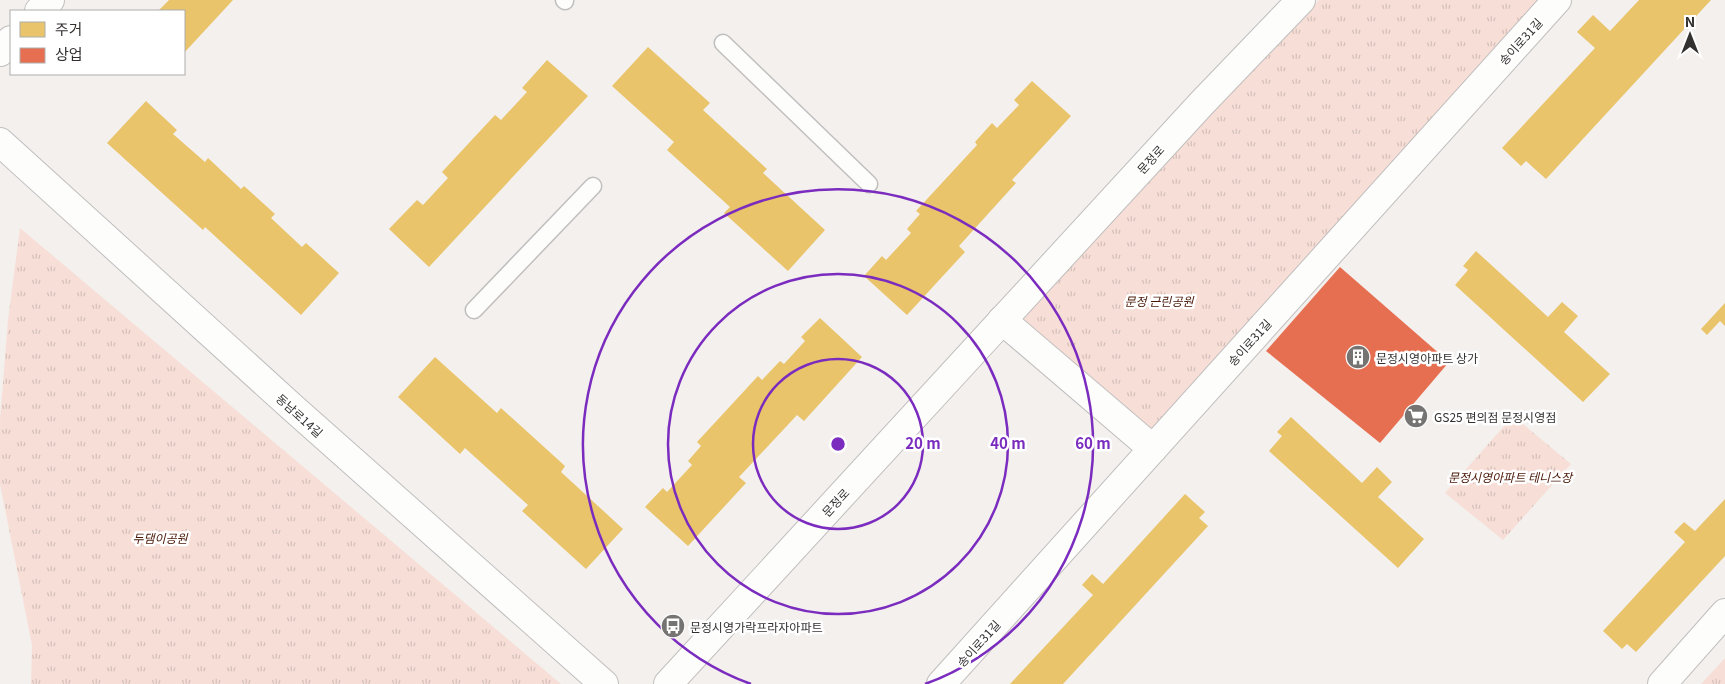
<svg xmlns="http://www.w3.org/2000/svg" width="1725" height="684" font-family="Georgia,'Noto Sans KR',serif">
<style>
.grass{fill:url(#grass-tufts)}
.homes{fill:#e9c46a}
.shops{fill:#e76f51}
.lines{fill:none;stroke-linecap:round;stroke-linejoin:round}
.service-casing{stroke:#c1bebe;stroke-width:19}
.minor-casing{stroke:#c1bebe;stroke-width:30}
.tertiary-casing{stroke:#c1bebe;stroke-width:30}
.service{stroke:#fdfdfc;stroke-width:16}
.minor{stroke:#fdfdfc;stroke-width:28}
.tertiary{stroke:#fdfdfc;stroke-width:28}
.ring{fill:none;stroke:#7b2cbf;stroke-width:2.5}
.labels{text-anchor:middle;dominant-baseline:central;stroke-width:5;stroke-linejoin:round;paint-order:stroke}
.street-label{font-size:12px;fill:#333130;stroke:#fff}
.park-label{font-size:12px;font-style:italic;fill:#491807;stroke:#fff}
.poi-label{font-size:12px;fill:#333130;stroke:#fff;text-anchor:start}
.centre{fill:#7b2cbf;stroke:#fff;stroke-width:2.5}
.ring-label{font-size:15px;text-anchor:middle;font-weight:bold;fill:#7b2cbf;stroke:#fff;stroke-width:5;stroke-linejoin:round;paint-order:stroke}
</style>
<defs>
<pattern id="grass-tufts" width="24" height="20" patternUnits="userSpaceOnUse" patternTransform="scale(1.25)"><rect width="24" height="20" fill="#f7dfd7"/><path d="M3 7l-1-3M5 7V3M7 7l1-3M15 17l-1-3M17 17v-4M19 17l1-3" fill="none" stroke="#d4c0b9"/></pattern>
</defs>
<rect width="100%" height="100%" fill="#f3f0ee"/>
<path class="grass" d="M 1319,0 L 1549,0 L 1153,437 L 1019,323 L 1217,106 Z
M 20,228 L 561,684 L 31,684 L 32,645 L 0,484 L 0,420 L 8,320 Z
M 1513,416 L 1571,464 L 1503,540 L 1445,493 Z
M 1725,658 L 1725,684 L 1701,684 Z"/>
<path class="homes" d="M 169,0 L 233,0 L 184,53 L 184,11 L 158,11 Z
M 1639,0 L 1711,0 L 1546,179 L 1526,161 L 1521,166 L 1502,148 L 1595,48 L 1577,32 L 1593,15 L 1610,31 Z
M 648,47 L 710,103 L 703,110 L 767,169 L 763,173 L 825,230 L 788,271 L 724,213 L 730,207 L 667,150 L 674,142 L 612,86 Z
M 547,60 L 588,96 L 429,267 L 389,229 L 417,200 L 423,205 L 448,178 L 442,172 L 495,115 L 501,120 L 527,92 L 522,88 Z
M 1032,81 L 1071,116 L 1012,180 L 1016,183 L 959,246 L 965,252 L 907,315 L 864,276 L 882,256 L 886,260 L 911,233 L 907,229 L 920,214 L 916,211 L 977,145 L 975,142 L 992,123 L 997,128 L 1019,105 L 1014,100 Z
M 146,101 L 177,130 L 173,134 L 205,162 L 208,158 L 241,189 L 244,186 L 275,214 L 271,218 L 302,247 L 306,243 L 339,273 L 301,315 L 205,227 L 203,230 L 107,143 Z
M 1476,251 L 1548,317 L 1562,302 L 1578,316 L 1564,332 L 1610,374 L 1583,402 L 1455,285 L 1468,270 L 1463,266 Z
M 1725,303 L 1725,326 L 1720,321 L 1707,335 L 1701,329 Z
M 820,318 L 862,357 L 804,421 L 797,415 L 739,477 L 746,483 L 688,546 L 645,507 L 663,488 L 667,492 L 692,465 L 688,461 L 701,446 L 697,442 L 758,376 L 762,380 L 780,361 L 784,364 L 805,341 L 801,337 Z
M 435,357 L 497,413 L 501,408 L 565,466 L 561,472 L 623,529 L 586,569 L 522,511 L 528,505 L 465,448 L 460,454 L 398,397 Z
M 1291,417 L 1362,483 L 1377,467 L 1392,482 L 1378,497 L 1424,539 L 1398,568 L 1269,451 L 1282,436 L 1277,432 Z
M 1185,494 L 1205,512 L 1199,518 L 1208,526 L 1063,684 L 1010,684 L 1093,595 L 1082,585 L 1092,574 L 1103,584 Z
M 1725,499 L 1725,556 L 1636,652 L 1627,644 L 1622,649 L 1603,631 L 1685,542 L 1674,532 L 1684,522 L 1695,531 Z"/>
<path class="shops" d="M 1340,267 L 1449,362 L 1380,443 L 1266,351 Z"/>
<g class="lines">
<g class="service-casing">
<path id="service" d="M 564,0 L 565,1
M 723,43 L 869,184
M 474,310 L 593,186"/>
</g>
<g class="minor-casing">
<path id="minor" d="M 39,11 L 50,0
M 0,52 L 11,40
M 0,142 L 293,408 L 604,684
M 1002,320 L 1153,449
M 941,684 L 1557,0
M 1662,684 L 1725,613"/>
</g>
<g class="tertiary-casing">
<path id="tertiary" d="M 668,684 L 1202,103 L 1301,0"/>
</g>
<use href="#service" class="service"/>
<use href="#minor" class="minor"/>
<use href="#tertiary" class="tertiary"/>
</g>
<g class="ring">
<circle cx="838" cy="444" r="85"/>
<circle cx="838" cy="444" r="170"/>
<path d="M751 684A255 255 0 1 1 925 684"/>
</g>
<defs>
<g id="building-disc" transform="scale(1.25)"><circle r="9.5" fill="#767472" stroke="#fff"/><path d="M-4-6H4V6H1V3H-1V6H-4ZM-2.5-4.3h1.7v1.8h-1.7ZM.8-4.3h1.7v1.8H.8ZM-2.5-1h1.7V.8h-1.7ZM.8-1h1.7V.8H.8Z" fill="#fff"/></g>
<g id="supermarket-disc" transform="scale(1.25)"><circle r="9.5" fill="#767472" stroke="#fff"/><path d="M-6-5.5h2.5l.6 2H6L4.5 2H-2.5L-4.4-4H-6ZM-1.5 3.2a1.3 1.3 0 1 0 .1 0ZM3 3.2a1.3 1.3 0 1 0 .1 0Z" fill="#fff"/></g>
<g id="bus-disc" transform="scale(1.25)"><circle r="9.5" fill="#767472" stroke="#fff"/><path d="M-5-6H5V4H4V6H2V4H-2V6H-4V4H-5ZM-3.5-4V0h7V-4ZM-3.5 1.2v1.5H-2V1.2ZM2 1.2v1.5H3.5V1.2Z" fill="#fff"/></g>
</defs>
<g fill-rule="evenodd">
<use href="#building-disc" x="1358" y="357"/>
<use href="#supermarket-disc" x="1416" y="416"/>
<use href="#bus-disc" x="673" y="626"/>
</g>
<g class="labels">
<g class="street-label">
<text transform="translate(1520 41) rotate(-48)">송이로31길</text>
<text transform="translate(1150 159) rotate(-48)">문정로</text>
<text transform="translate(1249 342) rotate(-48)">송이로31길</text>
<text transform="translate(300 415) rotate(42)">동남로14길</text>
<text transform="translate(835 502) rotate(-47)">문정로</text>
<text transform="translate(978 643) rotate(-48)">송이로31길</text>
</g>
<g class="park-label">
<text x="1159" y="300">문정 근린공원</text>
<text x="1510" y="476">문정시영아파트 테니스장</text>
<text x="160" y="537">두댐이공원</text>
</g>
<g class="poi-label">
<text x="1376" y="357">문정시영아파트 상가</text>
<text x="1434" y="416">GS25 편의점 문정시영점</text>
<text x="690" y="626">문정시영가락프라자아파트</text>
</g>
</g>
<circle cx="838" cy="444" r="8" class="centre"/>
<g class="ring-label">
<text x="923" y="449">20 m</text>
<text x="1008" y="449">40 m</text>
<text x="1093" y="449">60 m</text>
</g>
<rect x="10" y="10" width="175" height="65" fill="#ffffff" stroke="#adadac"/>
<rect x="20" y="22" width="25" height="15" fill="#e9c46a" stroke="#adadac"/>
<text x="55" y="35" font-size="15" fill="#333130">주거</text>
<rect x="20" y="48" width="25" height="15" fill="#e76f51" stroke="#adadac"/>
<text x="55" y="60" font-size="15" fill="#333130">상업</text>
<g transform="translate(1690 35)" stroke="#ffffff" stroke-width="4" paint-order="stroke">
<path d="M0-4L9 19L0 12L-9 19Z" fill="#333130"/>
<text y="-8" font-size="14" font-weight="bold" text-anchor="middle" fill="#333130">N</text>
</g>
</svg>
